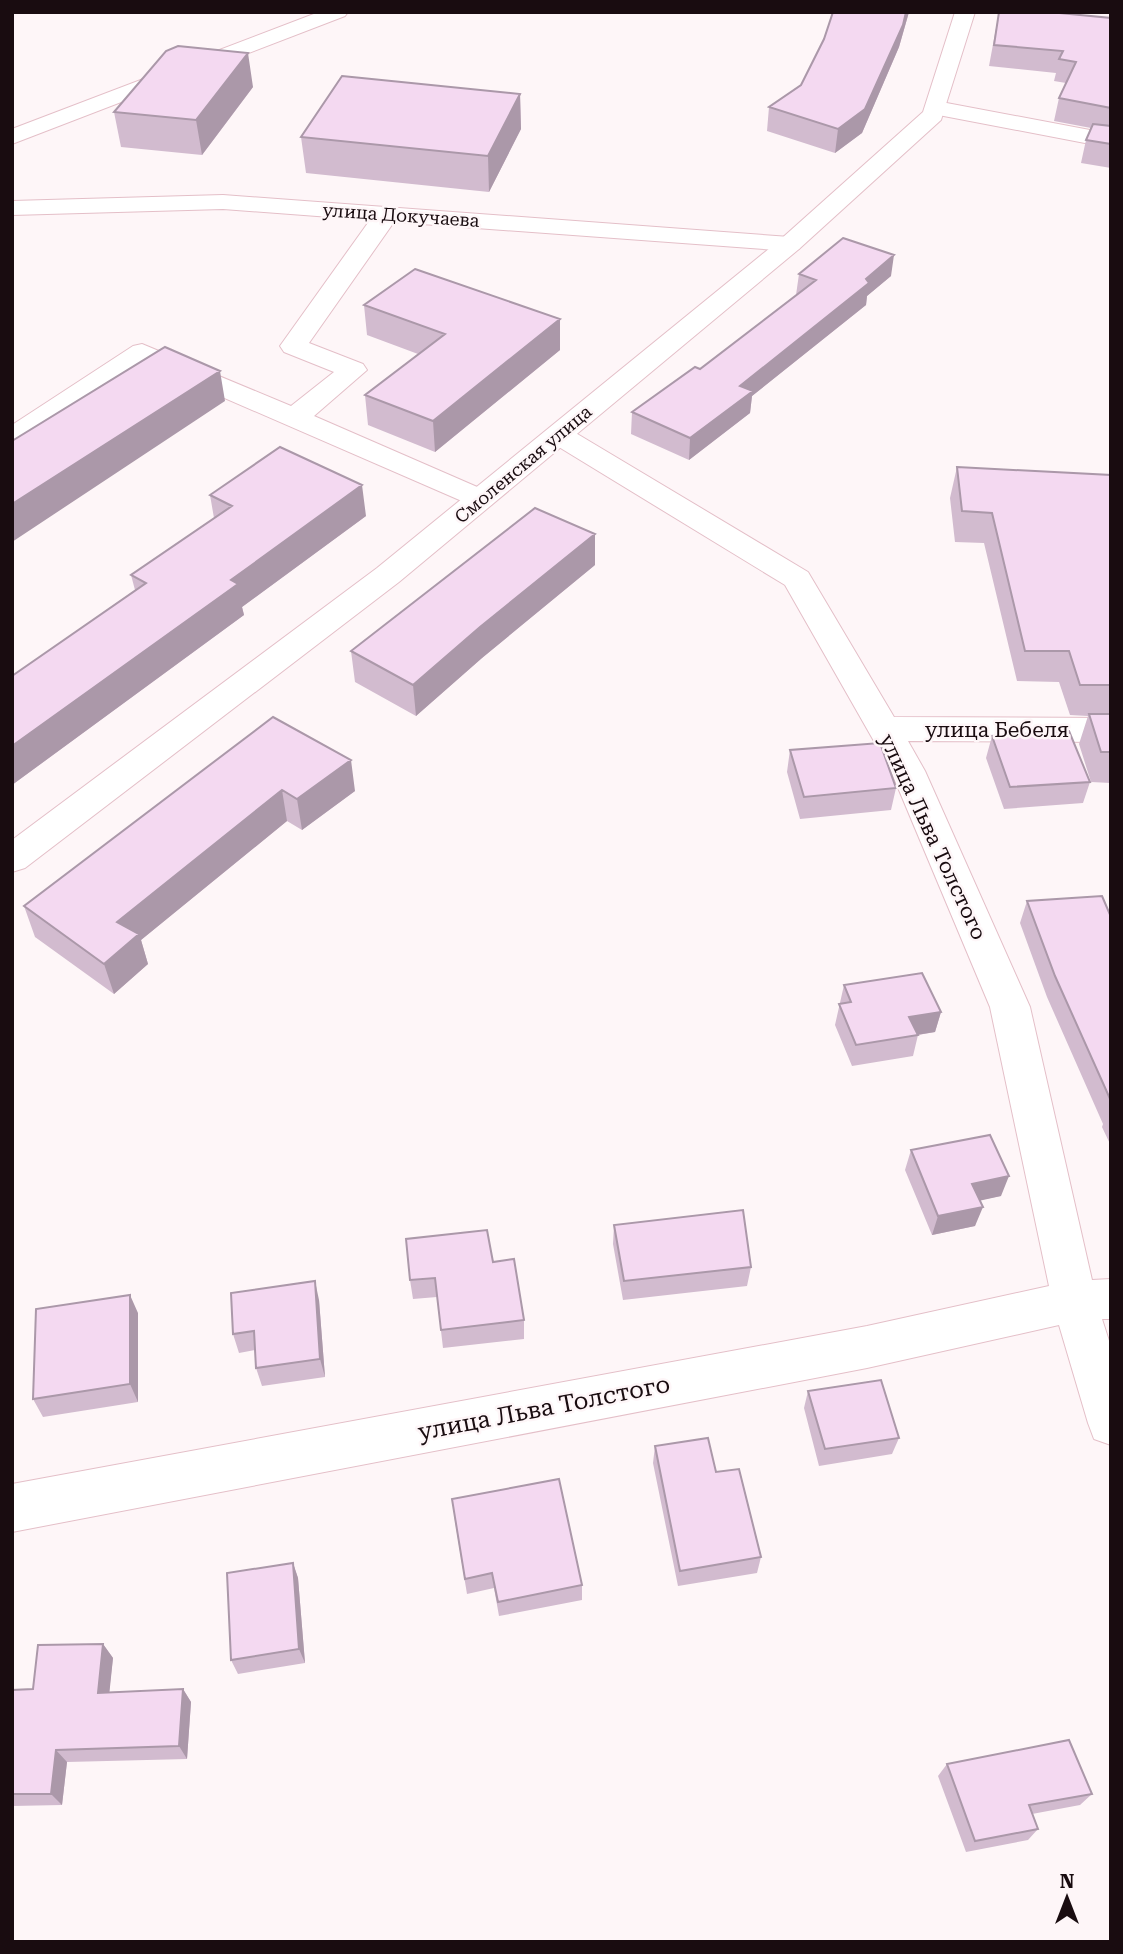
<svg xmlns="http://www.w3.org/2000/svg" width="1123" height="1954" font-family="'Roboto Serif',serif">
<style>
.lines{fill:none;stroke-linecap:round;stroke-linejoin:round}
.minor-casing{stroke:#e4bfc8;stroke-width:2}
.major-casing{stroke:#e4bfc8;stroke-width:2}
.minor{fill:#fff;fill-rule:evenodd}
.major{fill:#fff;fill-rule:evenodd}
.wall{fill:#d2bbcf}
.shaded-wall{fill:#ab98a9}
.building{fill:#f4d9f1;stroke:#ab98a9;stroke-width:2}
.labels{text-anchor:middle;dominant-baseline:central;stroke-width:5;stroke-linejoin:round;paint-order:stroke}
.far-street-label{font-size:18px;fill:#190c10;stroke:#fef6f8}
.street-label{font-size:21px;fill:#190c10;stroke:#fef6f8}
.near-street-label{font-size:24px;fill:#190c10;stroke:#fef6f8}
</style>
<rect width="100%" height="100%" fill="#fef6f8"/>
<g class="lines">
<g class="minor-casing">
<path id="minor" d="M 319,12 L 348,12 L 345,16 L 12,144 L 12,129 Z
M 936,101 L 1111,134 L 1111,148 L 928,113 L 925,108 L 928,103 Z
M 223,195 L 790,237 L 799,239 L 802,244 L 799,249 L 790,251 L 394,222 L 309,343 L 363,364 L 367,370 L 314,416 L 491,493 L 496,499 L 491,505 L 481,508 L 471,505 L 144,363 L 22,444 L 12,446 L 12,425 L 133,346 L 142,344 L 291,406 L 334,372 L 284,352 L 280,346 L 370,220 L 223,209 L 12,215 L 12,201 Z
M 559,426 L 569,429 L 808,572 L 894,717 L 1111,718 L 1111,742 L 908,741 L 925,771 L 1030,1007 L 1092,1280 L 1111,1279 L 1111,1319 L 1102,1319 L 1111,1347 L 1111,1445 L 1094,1439 L 1088,1423 L 1059,1325 L 867,1368 L 12,1532 L 12,1484 L 867,1326 L 1049,1286 L 990,1007 L 891,771 L 785,585 L 549,441 L 545,435 L 549,429 Z"/>
</g>
<g class="major-casing">
<path id="major" d="M 955,12 L 975,12 L 941,120 L 799,249 L 399,582 L 25,868 L 12,872 L 12,840 L 377,568 L 781,239 L 923,112 Z"/>
</g>
<use href="#minor" class="minor"/>
<use href="#major" class="major"/>
</g>
<path class="wall" d="M 833,12 L 909,12 L 899,47 L 862,133 L 835,153 L 767,131 L 769,107 L 801,85 L 824,39 Z
M 999,12 L 1111,18 L 1111,168 L 1081,163 L 1086,140 L 1091,128 L 1054,121 L 1059,98 L 1066,83 L 1054,81 L 1056,73 L 989,66 Z
M 253,87 L 202,155 L 121,147 L 114,112 Z
M 520,94 L 521,129 L 489,192 L 306,173 L 301,137 Z
M 799,274 L 891,276 L 867,296 L 866,305 L 752,396 L 750,413 L 689,460 L 631,434 L 632,412 L 700,369 L 796,295 Z
M 364,305 L 560,319 L 560,350 L 435,452 L 368,425 L 365,395 L 418,354 L 367,335 Z
M 957,467 L 1111,475 L 1111,783 L 1091,782 L 1079,744 L 1088,716 L 1070,715 L 1059,682 L 1017,681 L 984,543 L 955,542 L 950,498 Z
M 210,495 L 366,516 L 242,607 L 244,615 L 12,785 L 12,676 L 135,590 L 131,575 L 214,518 Z
M 595,565 L 482,658 L 416,716 L 355,682 L 351,651 Z
M 273,717 L 355,791 L 302,830 L 287,821 L 141,940 L 148,964 L 114,994 L 35,937 L 24,906 Z
M 992,736 L 1090,782 L 1083,803 L 1004,809 L 986,758 Z
M 790,750 L 896,788 L 891,810 L 800,819 L 787,772 Z
M 1027,901 L 1111,917 L 1111,1146 L 1102,1127 L 1103,1124 L 1047,997 L 1020,923 Z
M 844,985 L 941,1012 L 935,1032 L 918,1035 L 913,1056 L 852,1066 L 835,1025 Z
M 911,1150 L 1001,1196 L 980,1200 L 975,1226 L 932,1235 L 905,1170 Z
M 614,1225 L 751,1267 L 747,1286 L 623,1300 L 613,1244 Z
M 493,1262 L 524,1320 L 524,1339 L 443,1348 L 437,1297 L 413,1299 L 410,1280 Z
M 319,1300 L 325,1377 L 262,1386 L 256,1368 L 255,1350 L 239,1353 L 233,1334 Z
M 138,1313 L 138,1402 L 43,1417 L 33,1399 Z
M 808,1391 L 899,1438 L 892,1454 L 819,1466 L 804,1408 Z
M 655,1446 L 716,1472 L 761,1557 L 757,1573 L 678,1586 L 653,1463 Z
M 454,1515 L 582,1585 L 582,1600 L 499,1616 L 494,1588 L 467,1594 Z
M 293,1563 L 298,1578 L 305,1663 L 238,1674 L 231,1660 Z
M 103,1644 L 113,1658 L 109,1692 L 183,1689 L 191,1702 L 187,1759 L 67,1762 L 62,1805 L 12,1806 L 12,1690 L 33,1689 Z
M 947,1764 L 1092,1794 L 1080,1805 L 1032,1814 L 1038,1829 L 1028,1840 L 966,1852 L 938,1776 Z"/>
<path class="shaded-wall" d="M 906,12 L 909,12 L 899,47 L 862,133 L 835,153 L 838,129 Z
M 248,53 L 253,87 L 202,155 L 196,120 Z
M 520,94 L 521,129 L 489,192 L 488,156 Z
M 894,255 L 891,276 L 867,296 L 866,305 L 752,396 L 750,413 L 689,460 L 690,438 L 740,386 Z
M 560,319 L 560,350 L 435,452 L 433,421 Z
M 220,371 L 225,401 L 12,542 L 12,504 Z
M 362,485 L 366,516 L 242,607 L 244,615 L 12,785 L 12,746 L 231,580 Z
M 595,534 L 595,565 L 482,658 L 416,716 L 413,685 L 480,627 Z
M 351,760 L 355,791 L 302,830 L 297,799 Z
M 282,790 L 287,821 L 141,940 L 148,964 L 114,994 L 104,964 L 117,922 Z
M 941,1012 L 935,1032 L 904,1037 L 909,1017 Z
M 1009,1176 L 1001,1196 L 965,1204 L 972,1184 Z
M 983,1207 L 975,1226 L 932,1235 L 938,1216 Z
M 315,1281 L 319,1300 L 325,1377 L 320,1359 Z
M 130,1295 L 138,1313 L 138,1402 L 130,1384 Z
M 293,1563 L 298,1578 L 305,1663 L 299,1649 Z
M 103,1644 L 113,1658 L 108,1706 L 98,1693 Z
M 183,1689 L 191,1702 L 187,1759 L 179,1746 Z
M 56,1750 L 67,1762 L 62,1805 L 51,1794 Z"/>
<path class="building" d="M 833,12 L 906,12 L 903,25 L 865,109 L 838,129 L 769,107 L 801,85 L 824,39 Z
M 999,12 L 1049,12 L 1111,18 L 1111,108 L 1059,98 L 1076,62 L 1059,59 L 1063,51 L 994,45 Z
M 178,46 L 248,53 L 196,120 L 114,112 L 166,51 Z
M 342,76 L 520,94 L 488,156 L 301,137 Z
M 1093,124 L 1111,126 L 1111,144 L 1086,140 Z
M 843,238 L 894,255 L 866,279 L 869,283 L 740,386 L 753,391 L 690,438 L 632,412 L 695,367 L 700,369 L 816,280 L 799,274 Z
M 415,269 L 560,319 L 433,421 L 365,395 L 445,334 L 364,305 Z
M 165,347 L 220,371 L 12,504 L 12,441 Z
M 280,447 L 362,485 L 231,580 L 238,584 L 12,746 L 12,676 L 146,583 L 131,575 L 232,506 L 210,495 Z
M 957,467 L 1111,475 L 1111,685 L 1080,685 L 1069,651 L 1025,651 L 992,513 L 962,511 Z
M 535,508 L 595,534 L 480,627 L 413,685 L 351,651 Z
M 1089,714 L 1111,714 L 1111,752 L 1101,752 Z
M 273,717 L 351,760 L 297,799 L 282,790 L 117,922 L 139,934 L 104,964 L 24,906 Z
M 1069,731 L 1090,782 L 1010,787 L 992,736 Z
M 880,743 L 896,788 L 804,797 L 790,750 Z
M 1102,896 L 1111,917 L 1111,1101 L 1055,976 L 1027,901 Z
M 922,973 L 941,1012 L 909,1017 L 918,1035 L 856,1045 L 839,1004 L 851,1002 L 844,985 Z
M 990,1135 L 1009,1176 L 972,1184 L 983,1207 L 938,1216 L 911,1150 Z
M 743,1210 L 751,1267 L 624,1281 L 614,1225 Z
M 487,1230 L 493,1262 L 514,1259 L 524,1320 L 441,1330 L 435,1278 L 410,1280 L 406,1239 Z
M 315,1281 L 320,1359 L 256,1368 L 254,1331 L 233,1334 L 231,1293 Z
M 130,1295 L 130,1384 L 33,1399 L 36,1309 Z
M 881,1380 L 899,1438 L 825,1449 L 808,1391 Z
M 708,1438 L 716,1472 L 739,1469 L 761,1557 L 680,1571 L 655,1446 Z
M 559,1479 L 582,1585 L 498,1602 L 492,1573 L 465,1579 L 452,1499 Z
M 293,1563 L 299,1649 L 231,1660 L 227,1573 Z
M 103,1644 L 98,1693 L 183,1689 L 179,1746 L 56,1750 L 51,1794 L 12,1794 L 12,1690 L 33,1689 L 38,1645 Z
M 1069,1740 L 1092,1794 L 1029,1805 L 1038,1829 L 975,1841 L 947,1764 Z"/>
<g class="labels">
<g class="far-street-label">
<text transform="translate(401 215) rotate(4)">улица Докучаева</text>
<text transform="translate(523 464) rotate(-40)">Смоленская улица</text>
</g>
<g class="street-label">
<text x="997" y="730">улица Бебеля</text>
<text transform="translate(933 837) rotate(65)">улица Льва Толстого</text>
</g>
<g class="near-street-label">
<text transform="translate(544 1408) rotate(-11)">улица Льва Толстого</text>
</g>
</g>
<rect width="1123" height="1954" fill="none" stroke="#190c10" stroke-width="28"/>
<g transform="translate(1067 1898)" stroke="#fef6f8" stroke-width="5" paint-order="stroke">
<path d="M0-5L12 26L0 18L-12 26Z" fill="#190c10"/>
<text y="-10" font-size="19" font-weight="bold" text-anchor="middle" fill="#190c10">N</text>
</g>
</svg>
